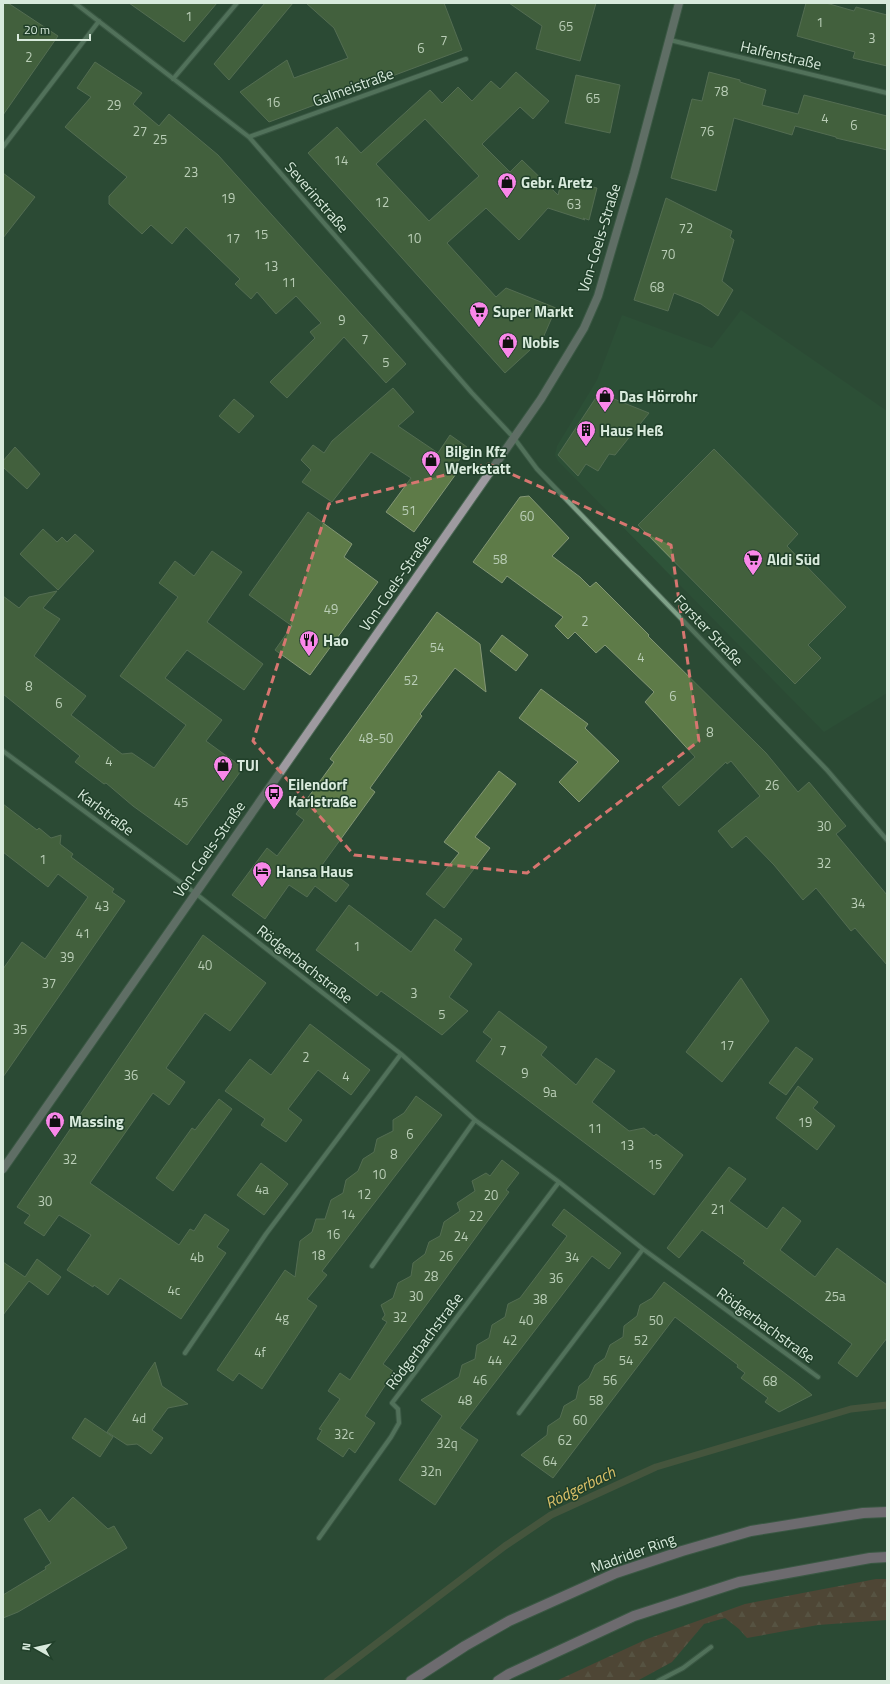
<svg xmlns="http://www.w3.org/2000/svg" width="890" height="1684" font-family="'Titillium Web',sans-serif">
<style>
.built{fill:#2e5439}
.forest{fill:url(#forest-firs)}
.lines{fill:none;stroke-linecap:round;stroke-linejoin:round}
.stream{stroke:#646248;stroke-width:7}
.building{fill:#5e7b48;stroke:#839675;fill-rule:evenodd}
.street-casing{stroke:#4d6856;stroke-width:6}
.secondary-casing{stroke:#4d6856;stroke-width:10}
.primary-casing{stroke:#4d6856;stroke-width:12}
.street{stroke:#7fa188;stroke-width:4}
.secondary{stroke:#9e9aa0;stroke-width:8}
.primary{stroke:#bc92b7;stroke-width:10}
.marked{fill:none;stroke:#d77670;stroke-width:3;stroke-dasharray:8 5;stroke-linejoin:round}
.labels{text-anchor:middle;dominant-baseline:central;stroke-width:3;stroke-linejoin:round;paint-order:stroke}
.number-label{font-size:13px;fill:#baceb7}
.street-label{font-size:15px;fill:#d8eadc;stroke:#21402a}
.poi-label{font-size:15px;font-weight:bold;fill:#d8eadc;stroke:#21402a;text-anchor:start}
.water-label{font-size:16px;font-style:italic;fill:#dcc169;stroke:#21402a}
</style>
<defs>
<pattern id="forest-firs" width="22" height="20" patternUnits="userSpaceOnUse"><rect width="22" height="20" fill="#784135"/><path d="M5 1l3.5 6h-7zM16 11l3.5 6h-7z" fill="#8a5d52"/></pattern>
</defs>
<rect width="100%" height="100%" fill="#2b4a34"/>
<path class="built" d="M 741,310 L 887,411 L 887,693 L 824,732 L 558,461 L 555,455 L 557,446 L 597,380 L 622,315 L 712,348 Z"/>
<path class="forest" d="M 876,1579 L 887,1579 L 887,1620 L 818,1625 L 747,1638 L 739,1629 L 725,1618 L 704,1624 L 672,1662 L 637,1681 L 556,1681 L 647,1639 L 745,1604 Z"/>
<g class="lines">
<path class="stream" d="M 327,1681 L 505,1546 L 551,1515 L 656,1467 L 851,1409 L 887,1405"/>
</g>
<path class="building" d="M 3,3 L 8,3 L 58,36 L 3,115 Z
M 129,3 L 217,3 L 184,42 Z
M 265,3 L 293,3 L 229,80 L 214,64 Z
M 306,3 L 444,3 L 462,50 L 269,122 L 240,92 L 287,60 L 294,78 L 348,58 L 334,28 Z
M 509,3 L 596,3 L 580,61 L 536,49 L 542,26 Z
M 806,3 L 826,3 L 854,11 L 856,7 L 887,15 L 887,66 L 853,58 L 855,52 L 797,36 Z
M 95,62 L 142,93 L 133,104 L 159,126 L 169,114 L 218,155 L 406,364 L 386,383 L 344,337 L 287,398 L 270,382 L 315,338 L 310,332 L 321,323 L 296,296 L 276,314 L 257,292 L 251,299 L 235,284 L 240,279 L 186,227 L 172,244 L 151,225 L 142,234 L 109,204 L 109,196 L 127,177 L 65,127 L 91,97 L 77,88 Z
M 516,72 L 549,101 L 533,119 L 520,107 L 482,144 L 510,172 L 522,160 L 558,195 L 562,179 L 597,188 L 589,220 L 583,218 L 585,220 L 548,208 L 519,240 L 486,208 L 447,243 L 496,297 L 506,288 L 556,308 L 543,338 L 505,373 L 308,153 L 337,127 L 361,153 L 430,90 L 442,103 L 458,87 L 472,101 L 491,81 L 500,89 ZM 425,119 L 479,176 L 429,221 L 376,164 Z
M 709,72 L 740,80 L 740,82 L 766,90 L 762,105 L 798,114 L 804,95 L 887,116 L 887,150 L 836,138 L 836,137 L 795,126 L 792,135 L 734,118 L 716,191 L 671,178 L 692,99 L 702,101 Z
M 576,75 L 620,85 L 610,133 L 565,123 Z
M 3,173 L 35,197 L 3,238 Z
M 666,198 L 732,231 L 730,237 L 734,240 L 722,281 L 733,290 L 718,316 L 701,304 L 674,293 L 668,311 L 634,300 Z
M 393,388 L 414,412 L 398,426 L 438,453 L 450,435 L 467,447 L 456,465 L 461,467 L 414,532 L 386,512 L 411,478 L 371,452 L 332,502 L 302,482 L 311,470 L 301,460 L 313,445 L 324,453 L 332,441 Z
M 599,393 L 649,413 L 615,455 L 609,454 L 598,471 L 586,464 L 578,476 L 558,455 Z
M 234,399 L 254,416 L 239,433 L 219,416 Z
M 15,447 L 40,474 L 27,489 L 3,467 L 3,461 Z
M 714,449 L 798,534 L 787,546 L 846,607 L 808,645 L 821,658 L 795,684 L 638,525 Z
M 529,496 L 569,538 L 552,556 L 580,577 L 590,587 L 596,582 L 649,635 L 648,636 L 766,753 L 798,792 L 809,782 L 846,826 L 836,834 L 887,895 L 887,965 L 855,928 L 851,931 L 816,888 L 803,900 L 774,865 L 746,836 L 732,848 L 718,831 L 760,796 L 731,761 L 727,764 L 726,762 L 679,806 L 662,787 L 695,757 L 645,702 L 654,692 L 605,645 L 596,653 L 575,632 L 568,639 L 555,626 L 563,617 L 507,576 L 502,583 L 473,562 L 520,497 Z
M 308,512 L 352,544 L 344,557 L 378,582 L 310,675 L 275,650 L 292,626 L 249,595 Z
M 43,529 L 57,542 L 62,537 L 67,542 L 75,534 L 94,551 L 58,590 L 20,554 Z
M 212,551 L 242,572 L 207,622 L 263,664 L 244,690 L 187,650 L 165,678 L 222,720 L 206,741 L 243,768 L 187,845 L 133,806 L 106,783 L 104,784 L 75,762 L 80,756 L 3,694 L 3,596 L 19,608 L 29,597 L 57,591 L 43,608 L 60,619 L 34,656 L 86,696 L 71,715 L 122,754 L 132,753 L 154,768 L 186,725 L 120,676 L 178,597 L 159,583 L 175,561 L 194,576 Z
M 437,612 L 480,644 L 486,692 L 455,668 L 420,714 L 422,716 L 370,788 L 375,792 L 322,865 L 349,885 L 336,902 L 315,886 L 307,897 L 289,885 L 265,919 L 232,895 L 267,848 L 277,856 L 304,820 L 296,814 L 334,762 L 330,759 Z
M 502,635 L 528,655 L 516,671 L 490,651 Z
M 541,689 L 588,724 L 585,728 L 619,761 L 579,802 L 559,782 L 578,762 L 519,718 Z
M 499,771 L 516,784 L 475,837 L 490,848 L 444,908 L 426,894 L 459,853 L 444,842 Z
M 3,804 L 37,830 L 39,828 L 51,838 L 61,835 L 60,844 L 73,854 L 71,857 L 114,889 L 112,892 L 125,901 L 3,1077 L 3,969 L 22,942 L 45,959 L 88,897 L 58,874 L 48,887 L 3,852 Z
M 349,905 L 411,952 L 435,919 L 462,939 L 454,950 L 472,964 L 449,997 L 468,1011 L 442,1035 L 381,991 L 377,996 L 316,950 Z
M 203,935 L 266,983 L 230,1031 L 205,1013 L 166,1068 L 185,1082 L 169,1105 L 153,1093 L 90,1183 L 179,1245 L 190,1229 L 194,1231 L 205,1214 L 229,1230 L 217,1247 L 226,1253 L 181,1319 L 120,1278 L 108,1295 L 94,1285 L 93,1287 L 67,1270 L 91,1235 L 59,1215 L 44,1236 L 24,1223 L 30,1215 L 17,1207 Z
M 741,978 L 769,1021 L 722,1082 L 686,1052 Z
M 499,1011 L 547,1047 L 541,1055 L 576,1085 L 596,1058 L 615,1071 L 592,1102 L 629,1131 L 644,1128 L 654,1136 L 656,1134 L 683,1155 L 654,1195 L 476,1061 L 492,1039 L 483,1032 Z
M 310,1024 L 370,1070 L 351,1095 L 318,1070 L 288,1109 L 302,1120 L 286,1142 L 261,1125 L 265,1119 L 225,1091 L 250,1059 L 271,1075 Z
M 796,1047 L 813,1059 L 786,1095 L 769,1083 Z
M 798,1086 L 818,1102 L 813,1108 L 835,1126 L 817,1150 L 776,1118 Z
M 416,1096 L 442,1115 L 322,1271 L 327,1275 L 307,1299 L 317,1306 L 262,1389 L 239,1373 L 233,1381 L 217,1370 L 285,1270 L 295,1277 L 300,1241 L 312,1232 L 316,1219 L 325,1219 L 331,1200 L 343,1193 L 346,1180 L 358,1171 L 363,1159 L 374,1152 L 377,1139 L 393,1131 L 393,1120 L 404,1113 Z
M 219,1099 L 232,1109 L 173,1191 L 156,1178 L 192,1128 L 195,1130 Z
M 502,1160 L 519,1173 L 506,1190 L 509,1192 L 383,1364 L 394,1372 L 365,1416 L 375,1423 L 355,1453 L 349,1448 L 343,1457 L 317,1439 L 322,1430 L 319,1429 L 340,1399 L 328,1391 L 340,1373 L 350,1380 L 387,1322 L 382,1319 L 385,1315 L 381,1305 L 393,1298 L 398,1283 L 411,1276 L 413,1263 L 425,1254 L 429,1242 L 440,1236 L 444,1222 L 460,1211 L 457,1203 L 475,1191 L 472,1181 L 486,1173 L 490,1176 Z
M 261,1163 L 288,1184 L 264,1215 L 237,1195 Z
M 729,1167 L 746,1179 L 729,1201 L 767,1229 L 783,1207 L 801,1221 L 780,1250 L 815,1277 L 837,1248 L 887,1285 L 887,1338 L 857,1377 L 838,1363 L 852,1344 L 743,1263 L 745,1261 L 702,1230 L 679,1258 L 667,1248 Z
M 564,1209 L 621,1253 L 609,1269 L 592,1256 L 460,1428 L 478,1440 L 435,1505 L 399,1480 L 442,1416 L 421,1400 L 459,1377 L 462,1365 L 475,1359 L 477,1345 L 489,1338 L 492,1325 L 505,1317 L 508,1304 L 520,1298 L 567,1236 L 552,1225 Z
M 37,1259 L 61,1277 L 48,1295 L 29,1281 L 3,1315 L 3,1262 L 25,1277 Z
M 664,1282 L 799,1384 L 812,1395 L 779,1412 L 765,1402 L 768,1398 L 741,1378 L 745,1373 L 737,1367 L 738,1365 L 675,1317 L 553,1478 L 521,1455 L 547,1435 L 548,1426 L 560,1418 L 564,1406 L 576,1399 L 579,1386 L 589,1378 L 595,1365 L 605,1358 L 610,1345 L 623,1337 L 624,1326 L 637,1316 L 640,1305 L 652,1298 Z
M 155,1362 L 162,1386 L 188,1404 L 168,1408 L 152,1430 L 163,1438 L 151,1454 L 137,1444 L 127,1445 L 107,1432 Z
M 85,1418 L 113,1437 L 100,1457 L 72,1438 Z
M 73,1497 L 108,1529 L 114,1526 L 127,1548 L 18,1612 L 3,1618 L 3,1595 L 46,1569 L 45,1567 L 51,1563 L 24,1519 L 40,1509 L 49,1522 Z"/>
<g class="lines">
<g class="street-casing">
<path id="street" d="M 75,3 L 249,137 L 472,393 L 514,438 L 537,469 L 827,770 L 887,840
M 670,40 L 887,93
M 173,79 L 237,3
M 249,137 L 466,59
M 3,147 L 99,21
M 3,751 L 195,893 L 401,1054 L 475,1120 L 559,1182 L 643,1249 L 818,1377
M 372,1266 L 475,1120
M 185,1353 L 266,1234 L 401,1054
M 519,1413 L 643,1249
M 319,1538 L 391,1437 L 399,1423 L 398,1409 L 392,1403 L 559,1182
M 658,1681 L 683,1668 L 711,1647"/>
</g>
<g class="secondary-casing">
<path id="secondary" d="M 3,1169 L 541,399 L 584,328 L 598,296 L 634,173 L 679,3"/>
</g>
<g class="primary-casing">
<path id="primary" d="M 411,1681 L 465,1646 L 509,1621 L 616,1573 L 682,1551 L 751,1531 L 863,1513 L 887,1512
M 498,1681 L 509,1674 L 634,1616 L 739,1582 L 870,1558 L 887,1557"/>
</g>
<use href="#street" class="street"/>
<use href="#secondary" class="secondary"/>
<use href="#primary" class="primary"/>
</g>
<path d="M0 0H890V1684H0ZM 489,464 L 671,545 L 699,741 L 527,873 L 354,855 L 253,741 L 329,504 Z" fill="#2b4a34" fill-opacity=".55" fill-rule="evenodd"/>
<path class="marked" d="M 489,464 L 671,545 L 699,741 L 527,873 L 354,855 L 253,741 L 329,504 Z"/>
<defs>
<g id="shop-pin" transform="scale(1)"><path d="M0 17L-7.5 6A9.5 9.5 0 1 1 7.5 6Z" fill="#f987e9" stroke="#21402a"/><path d="M-5-2.5h2.3a2.7 3.5 0 0 1 5.4 0H5L5.5 6h-11ZM-1.5-2.5h3a1.5 2.3 0 0 0-3 0Z" fill="#111"/></g>
<g id="supermarket-pin" transform="scale(1)"><path d="M0 17L-7.5 6A9.5 9.5 0 1 1 7.5 6Z" fill="#f987e9" stroke="#21402a"/><path d="M-6-5.5h2.5l.6 2H6L4.5 2H-2.5L-4.4-4H-6ZM-1.5 3.2a1.3 1.3 0 1 0 .1 0ZM3 3.2a1.3 1.3 0 1 0 .1 0Z" fill="#111"/></g>
<g id="building-pin" transform="scale(1)"><path d="M0 17L-7.5 6A9.5 9.5 0 1 1 7.5 6Z" fill="#f987e9" stroke="#21402a"/><path d="M-4-6H4V6H1V3H-1V6H-4ZM-2.5-4.3h1.7v1.8h-1.7ZM.8-4.3h1.7v1.8H.8ZM-2.5-1h1.7V.8h-1.7ZM.8-1h1.7V.8H.8Z" fill="#111"/></g>
<g id="restaurant-pin" transform="scale(1)"><path d="M0 17L-7.5 6A9.5 9.5 0 1 1 7.5 6Z" fill="#f987e9" stroke="#21402a"/><path d="M-5-6h1v4h1v-4h1v4h1v-4h1v5L-1.5 .5V6h-2V.5L-5-1ZM5-6V6H3V1.5H1.5Q1.5-4 5-6Z" fill="#111"/></g>
<g id="bus-pin" transform="scale(1)"><path d="M0 17L-7.5 6A9.5 9.5 0 1 1 7.5 6Z" fill="#f987e9" stroke="#21402a"/><path d="M-5-6H5V4H4V6H2V4H-2V6H-4V4H-5ZM-3.5-4V0h7V-4ZM-3.5 1.2v1.5H-2V1.2ZM2 1.2v1.5H3.5V1.2Z" fill="#111"/></g>
<g id="hotel-pin" transform="scale(1)"><path d="M0 17L-7.5 6A9.5 9.5 0 1 1 7.5 6Z" fill="#f987e9" stroke="#21402a"/><path d="M-6-4.5h1.5V1H6V5H4.5V3h-9V5H-6ZM-4 0a1.8 1.8 0 1 1 3.6 0ZM.5 0V-2.5h3Q6-2.5 6 0Z" fill="#111"/></g>
</defs>
<g fill-rule="evenodd">
<use href="#shop-pin" x="507" y="182"/>
<use href="#supermarket-pin" x="479" y="311"/>
<use href="#shop-pin" x="508" y="342"/>
<use href="#shop-pin" x="605" y="396"/>
<use href="#building-pin" x="586" y="430"/>
<use href="#shop-pin" x="431" y="460"/>
<use href="#supermarket-pin" x="753" y="559"/>
<use href="#restaurant-pin" x="309" y="640"/>
<use href="#shop-pin" x="223" y="765"/>
<use href="#bus-pin" x="274" y="793"/>
<use href="#hotel-pin" x="262" y="871"/>
<use href="#shop-pin" x="55" y="1121"/>
</g>
<g class="labels">
<g class="number-label">
<text x="189" y="16">1</text>
<text x="820" y="22">1</text>
<text x="566" y="26">65</text>
<text x="872" y="38">3</text>
<text x="444" y="40">7</text>
<text x="421" y="48">6</text>
<text x="29" y="57">2</text>
<text x="721" y="91">78</text>
<text x="593" y="98">65</text>
<text x="273" y="102">16</text>
<text x="114" y="105">29</text>
<text x="825" y="118">4</text>
<text x="854" y="125">6</text>
<text x="140" y="131">27</text>
<text x="707" y="131">76</text>
<text x="160" y="139">25</text>
<text x="341" y="160">14</text>
<text x="191" y="172">23</text>
<text x="228" y="198">19</text>
<text x="382" y="202">12</text>
<text x="574" y="204">63</text>
<text x="686" y="228">72</text>
<text x="261" y="234">15</text>
<text x="233" y="238">17</text>
<text x="414" y="238">10</text>
<text x="668" y="254">70</text>
<text x="271" y="266">13</text>
<text x="289" y="282">11</text>
<text x="657" y="287">68</text>
<text x="342" y="320">9</text>
<text x="365" y="339">7</text>
<text x="386" y="362">5</text>
<text x="409" y="510">51</text>
<text x="527" y="516">60</text>
<text x="500" y="559">58</text>
<text x="331" y="609">49</text>
<text x="585" y="621">2</text>
<text x="437" y="647">54</text>
<text x="641" y="657">4</text>
<text x="411" y="680">52</text>
<text x="29" y="686">8</text>
<text x="673" y="696">6</text>
<text x="59" y="703">6</text>
<text x="710" y="732">8</text>
<text x="376" y="738">48-50</text>
<text x="109" y="761">4</text>
<text x="772" y="785">26</text>
<text x="181" y="802">45</text>
<text x="824" y="826">30</text>
<text x="43" y="859">1</text>
<text x="824" y="863">32</text>
<text x="858" y="903">34</text>
<text x="102" y="906">43</text>
<text x="83" y="933">41</text>
<text x="357" y="946">1</text>
<text x="67" y="957">39</text>
<text x="205" y="965">40</text>
<text x="49" y="983">37</text>
<text x="414" y="993">3</text>
<text x="442" y="1014">5</text>
<text x="20" y="1029">35</text>
<text x="727" y="1045">17</text>
<text x="503" y="1050">7</text>
<text x="306" y="1057">2</text>
<text x="525" y="1073">9</text>
<text x="131" y="1075">36</text>
<text x="346" y="1076">4</text>
<text x="550" y="1092">9a</text>
<text x="805" y="1122">19</text>
<text x="595" y="1128">11</text>
<text x="410" y="1134">6</text>
<text x="627" y="1145">13</text>
<text x="394" y="1154">8</text>
<text x="70" y="1159">32</text>
<text x="655" y="1164">15</text>
<text x="379" y="1174">10</text>
<text x="262" y="1189">4a</text>
<text x="364" y="1194">12</text>
<text x="491" y="1195">20</text>
<text x="45" y="1201">30</text>
<text x="718" y="1209">21</text>
<text x="348" y="1214">14</text>
<text x="476" y="1216">22</text>
<text x="333" y="1234">16</text>
<text x="461" y="1236">24</text>
<text x="318" y="1255">18</text>
<text x="446" y="1256">26</text>
<text x="197" y="1257">4b</text>
<text x="572" y="1257">34</text>
<text x="431" y="1276">28</text>
<text x="556" y="1278">36</text>
<text x="174" y="1290">4c</text>
<text x="416" y="1296">30</text>
<text x="835" y="1296">25a</text>
<text x="540" y="1299">38</text>
<text x="282" y="1317">4g</text>
<text x="400" y="1317">32</text>
<text x="526" y="1320">40</text>
<text x="656" y="1320">50</text>
<text x="510" y="1340">42</text>
<text x="641" y="1340">52</text>
<text x="260" y="1352">4f</text>
<text x="495" y="1360">44</text>
<text x="626" y="1360">54</text>
<text x="480" y="1380">46</text>
<text x="610" y="1380">56</text>
<text x="770" y="1381">68</text>
<text x="465" y="1400">48</text>
<text x="596" y="1400">58</text>
<text x="139" y="1418">4d</text>
<text x="580" y="1420">60</text>
<text x="344" y="1434">32c</text>
<text x="565" y="1440">62</text>
<text x="447" y="1443">32q</text>
<text x="550" y="1461">64</text>
<text x="431" y="1471">32n</text>
</g>
<g class="street-label">
<text transform="translate(781 55) rotate(13)">Halfenstraße</text>
<text transform="translate(353 87) rotate(-20)">Galmeistraße</text>
<text transform="translate(317 197) rotate(49)">Severinstraße</text>
<text transform="translate(599 238) rotate(-73)">Von-Coels-Straße</text>
<text transform="translate(395 583) rotate(-55)">Von-Coels-Straße</text>
<text transform="translate(709 630) rotate(46)">Forster Straße</text>
<text transform="translate(106 812) rotate(37)">Karlstraße</text>
<text transform="translate(209 849) rotate(-55)">Von-Coels-Straße</text>
<text transform="translate(305 964) rotate(38)">Rödgerbachstraße</text>
<text transform="translate(766 1325) rotate(36)">Rödgerbachstraße</text>
<text transform="translate(424 1341) rotate(-53)">Rödgerbachstraße</text>
<text transform="translate(633 1553) rotate(-20)">Madrider Ring</text>
</g>
<g class="poi-label">
<text x="521" y="182">Gebr. Aretz</text>
<text x="493" y="311">Super Markt</text>
<text x="522" y="342">Nobis</text>
<text x="619" y="396">Das Hörrohr</text>
<text x="600" y="430">Haus Heß</text>
<text x="445" y="451">Bilgin Kfz<tspan x="445" dy="17">Werkstatt</tspan></text>
<text x="767" y="559">Aldi Süd</text>
<text x="323" y="640">Hao</text>
<text x="237" y="765">TUI</text>
<text x="288" y="784">Eilendorf<tspan x="288" dy="17">Karlstraße</tspan></text>
<text x="276" y="871">Hansa Haus</text>
<text x="69" y="1121">Massing</text>
</g>
<g class="water-label">
<text transform="translate(580 1487) rotate(-26)">Rödgerbach</text>
</g>
</g>
<rect width="890" height="1684" fill="none" stroke="#d8eadc" stroke-width="8"/>
<g transform="translate(36 1648) rotate(278)" stroke="#21402a" stroke-width="3" paint-order="stroke">
<path d="M0-3L7 15L0 10L-7 15Z" fill="#d8eadc"/>
<text y="-6" font-size="11" font-weight="bold" text-anchor="middle" fill="#d8eadc">N</text>
</g>
<path d="M18 34v6h72v-6" fill="none" stroke="#d8eadc" stroke-width="2"/>
<text x="24" y="34" font-size="12" fill="#d8eadc" stroke="#21402a" stroke-width="3" paint-order="stroke">20 m</text>
</svg>
